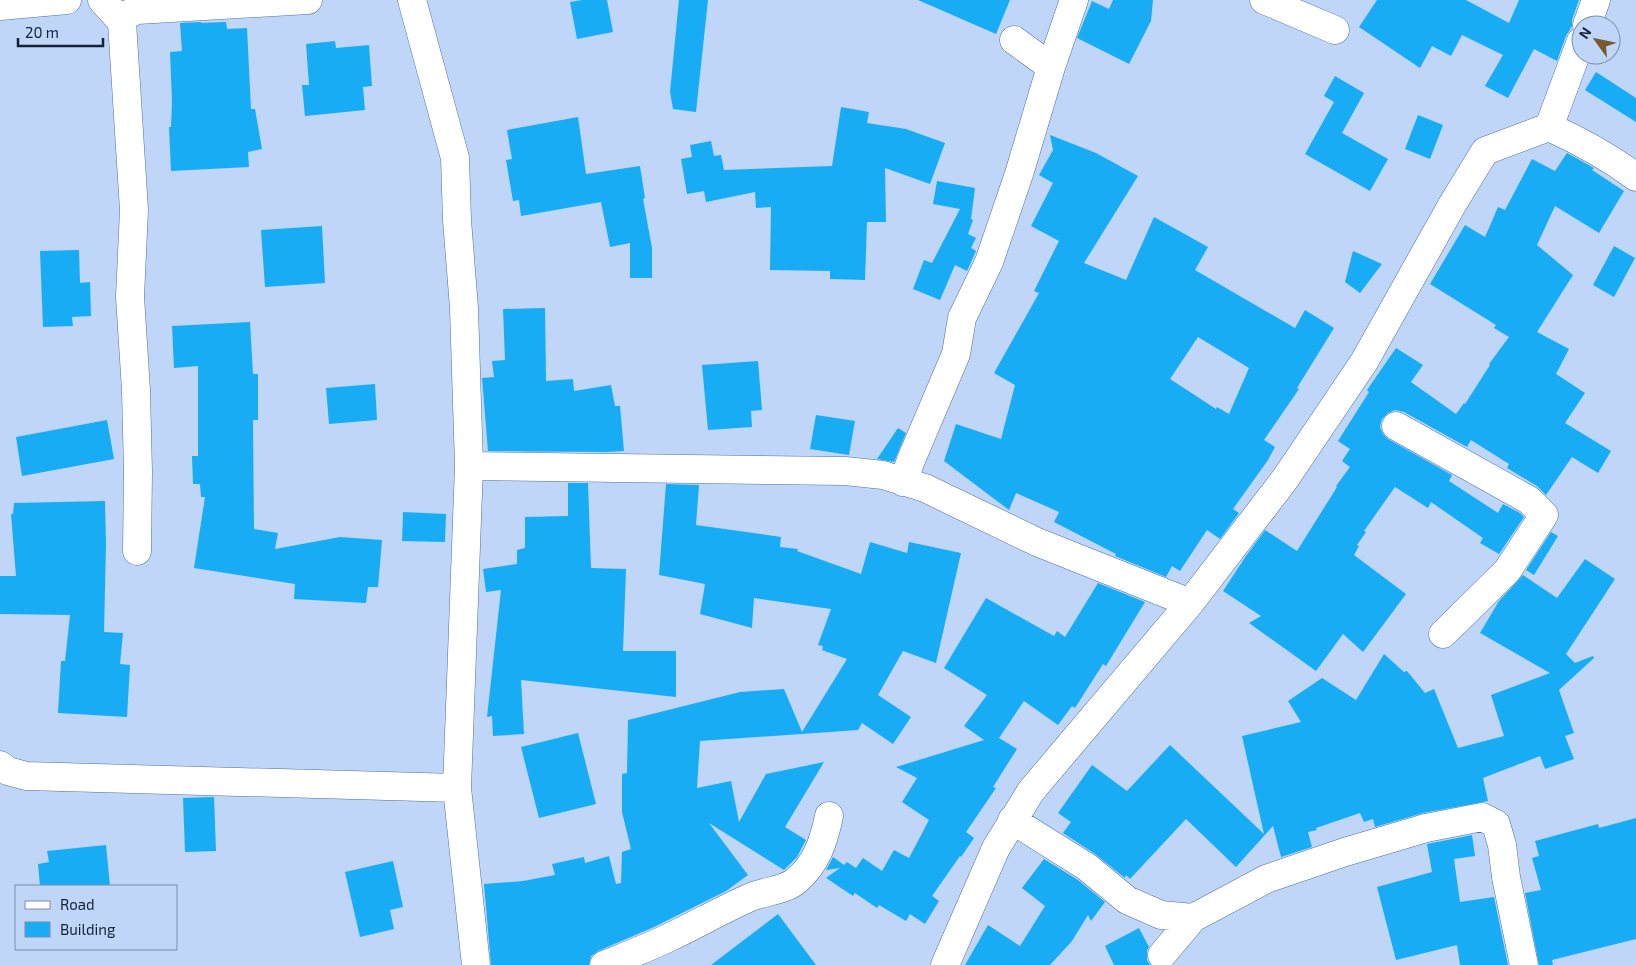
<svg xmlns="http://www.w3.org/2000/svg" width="1636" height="965" font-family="'Exo 2',sans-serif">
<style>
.building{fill:#18acf4;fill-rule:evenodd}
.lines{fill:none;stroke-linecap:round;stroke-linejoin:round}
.minor-casing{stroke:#4d70a3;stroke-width:29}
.minor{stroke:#fff;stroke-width:28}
</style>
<rect width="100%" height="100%" fill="#bfd6f9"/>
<path class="building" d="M 582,0 L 607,0 L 613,32 L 577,39 L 570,2 Z
M 679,0 L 708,0 L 696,112 L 673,109 L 670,92 Z
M 918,0 L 1010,0 L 996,34 Z
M 1113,0 L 1153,0 L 1151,21 L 1129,64 L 1077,38 L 1092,1 L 1109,9 Z
M 1377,0 L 1466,0 L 1509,23 L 1519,0 L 1579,0 L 1572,20 L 1572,26 L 1566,36 L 1557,61 L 1534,49 L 1508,98 L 1485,86 L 1503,55 L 1462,35 L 1451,56 L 1432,46 L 1420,68 L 1359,27 Z
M 201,22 L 201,23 L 226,22 L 227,29 L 247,28 L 251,109 L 255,109 L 262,149 L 248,152 L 249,167 L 171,171 L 169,127 L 171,127 L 172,101 L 170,52 L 182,51 L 180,23 Z
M 335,41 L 336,48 L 369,45 L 372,86 L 363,87 L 365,110 L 305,116 L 302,85 L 309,85 L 306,44 Z
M 1596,72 L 1636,98 L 1636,122 L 1585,90 Z
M 1335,76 L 1364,93 L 1342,133 L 1388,159 L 1370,191 L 1305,154 L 1334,102 L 1324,96 Z
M 841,107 L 869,112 L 867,123 L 906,129 L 945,143 L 930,184 L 885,168 L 886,222 L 867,222 L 865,280 L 830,279 L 830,271 L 770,270 L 771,207 L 756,208 L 755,192 L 706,202 L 704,191 L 687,194 L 681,159 L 692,157 L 690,145 L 711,141 L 714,156 L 721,155 L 724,170 L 832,166 Z
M 1418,115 L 1443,125 L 1430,159 L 1405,149 Z
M 578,117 L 586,174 L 640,166 L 645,198 L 643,199 L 652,248 L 652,278 L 630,278 L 630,243 L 610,247 L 601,202 L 521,216 L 519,200 L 513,201 L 506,160 L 512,159 L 507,130 Z
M 1050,135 L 1096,153 L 1138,176 L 1084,263 L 1126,280 L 1154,217 L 1208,247 L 1195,270 L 1295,328 L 1305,310 L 1334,328 L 1297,388 L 1299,389 L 1264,440 L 1275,447 L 1268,460 L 1233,509 L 1239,513 L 1220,539 L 1207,530 L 1180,571 L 1172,566 L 1166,577 L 1115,556 L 1116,554 L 1054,522 L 1059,512 L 1016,493 L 1009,510 L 944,461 L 956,424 L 1001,439 L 1015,385 L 994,373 L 1039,293 L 1034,291 L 1059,241 L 1031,226 L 1053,183 L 1039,175 L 1053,150 ZM 1198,337 L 1249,368 L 1229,414 L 1217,407 L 1216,409 L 1170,379 Z
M 1567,153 L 1594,168 L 1592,170 L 1624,191 L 1599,233 L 1555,206 L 1537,245 L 1573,275 L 1537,332 L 1569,349 L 1556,374 L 1585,393 L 1565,423 L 1611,451 L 1598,473 L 1572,457 L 1546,495 L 1537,486 L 1507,468 L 1509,464 L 1471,440 L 1467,447 L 1404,412 L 1395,410 L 1388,413 L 1382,419 L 1380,427 L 1383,434 L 1388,439 L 1452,475 L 1449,481 L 1498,513 L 1503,504 L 1520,513 L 1524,517 L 1499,554 L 1480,543 L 1483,538 L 1431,502 L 1428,508 L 1395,487 L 1364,531 L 1366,532 L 1357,545 L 1359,546 L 1354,555 L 1406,594 L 1363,652 L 1343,634 L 1316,671 L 1249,623 L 1261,616 L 1223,591 L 1246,556 L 1265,530 L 1297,551 L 1337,487 L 1336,486 L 1350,467 L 1342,461 L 1350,449 L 1338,441 L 1369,392 L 1367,390 L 1396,348 L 1423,365 L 1411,382 L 1456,414 L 1464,403 L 1465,404 L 1490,365 L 1489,364 L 1509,337 L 1494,328 L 1496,325 L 1430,284 L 1465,225 L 1485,237 L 1498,207 L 1505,210 L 1532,159 L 1555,171 Z
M 937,181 L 975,188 L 971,219 L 973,220 L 968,234 L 976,238 L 971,248 L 976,251 L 967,271 L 955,265 L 940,300 L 913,289 L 924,260 L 932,263 L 960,209 L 933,204 Z
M 322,226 L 325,283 L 265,287 L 261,230 Z
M 1614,246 L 1635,258 L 1614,297 L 1593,285 Z
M 79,250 L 80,283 L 90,282 L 91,316 L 72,317 L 73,326 L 43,327 L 40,251 Z
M 1353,251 L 1382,264 L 1360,293 L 1345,282 Z
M 545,308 L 546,381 L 573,379 L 574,391 L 611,385 L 615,406 L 620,406 L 624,451 L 607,452 L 488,451 L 482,378 L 494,377 L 492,361 L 505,360 L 503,309 Z
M 250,322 L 253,374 L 258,374 L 258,420 L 253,420 L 254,529 L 278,533 L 275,549 L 340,537 L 382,540 L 378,587 L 368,587 L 366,603 L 294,599 L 295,584 L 194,568 L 205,497 L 201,497 L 200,484 L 193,484 L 192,456 L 198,456 L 198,366 L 174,368 L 172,326 Z
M 758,361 L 762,410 L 751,411 L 752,427 L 708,430 L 702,365 Z
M 375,384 L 377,420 L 329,424 L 326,388 Z
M 816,415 L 855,421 L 849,455 L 810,449 Z
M 107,420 L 114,459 L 22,476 L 16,437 Z
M 898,428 L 906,433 L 894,462 L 877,459 Z
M 568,483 L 588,483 L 591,568 L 626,569 L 623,651 L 676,651 L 676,697 L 521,680 L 524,734 L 493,736 L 492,716 L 487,717 L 501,590 L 486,592 L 483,569 L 517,564 L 517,550 L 525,548 L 525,517 L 568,516 Z
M 666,484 L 699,485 L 696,525 L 781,537 L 780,547 L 798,549 L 797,551 L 861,574 L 870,542 L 907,553 L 909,542 L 961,553 L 936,663 L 903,651 L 878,695 L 911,717 L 893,744 L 862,723 L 858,730 L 700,741 L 697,788 L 731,781 L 739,822 L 766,774 L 824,762 L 785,827 L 806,840 L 797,857 L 784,870 L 709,823 L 748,875 L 726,891 L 654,927 L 598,951 L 591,956 L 589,965 L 491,965 L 484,884 L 523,881 L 555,875 L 552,864 L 584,857 L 585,863 L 609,856 L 616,884 L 621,883 L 622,852 L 631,849 L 622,812 L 622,774 L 627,773 L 628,720 L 740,692 L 784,689 L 802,732 L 847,659 L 822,650 L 823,646 L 818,645 L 831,609 L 754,598 L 752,628 L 700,614 L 705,584 L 659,575 Z
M 105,501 L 106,544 L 104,632 L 123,633 L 120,664 L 130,665 L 127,717 L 58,713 L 61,661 L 65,661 L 70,615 L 0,614 L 0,576 L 16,576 L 11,514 L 13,514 L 14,503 Z
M 403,512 L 446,514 L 445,542 L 402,541 Z
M 1551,532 L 1558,536 L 1534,575 L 1526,570 Z
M 1585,559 L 1615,579 L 1566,654 L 1575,663 L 1593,656 L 1594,658 L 1559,690 L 1574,733 L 1565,736 L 1574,759 L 1545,769 L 1540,756 L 1483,778 L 1488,801 L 1483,802 L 1423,813 L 1375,827 L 1373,819 L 1364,822 L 1360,813 L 1316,828 L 1317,830 L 1308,832 L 1312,847 L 1281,857 L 1273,826 L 1236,867 L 1186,819 L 1130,879 L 1126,875 L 1125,878 L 1095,854 L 1063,833 L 1071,822 L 1058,813 L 1092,765 L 1127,791 L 1170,745 L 1264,834 L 1242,736 L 1301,722 L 1288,701 L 1322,678 L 1356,700 L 1384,654 L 1404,672 L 1407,671 L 1425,693 L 1434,689 L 1458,748 L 1504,736 L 1491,695 L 1550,673 L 1480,633 L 1499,601 L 1523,575 L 1557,598 Z
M 1098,583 L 1145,602 L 1106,666 L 1103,664 L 1075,708 L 1072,706 L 1058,725 L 1024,701 L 999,738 L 1017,749 L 993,787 L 996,788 L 966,832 L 974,838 L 961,857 L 960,856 L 932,896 L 939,901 L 925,924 L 910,914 L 906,921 L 879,905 L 877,908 L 855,893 L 853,896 L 826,878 L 840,868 L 826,870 L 833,857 L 844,865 L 847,862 L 856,868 L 863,858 L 882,871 L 894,850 L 909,858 L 929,820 L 902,802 L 917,778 L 896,767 L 984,740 L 964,726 L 987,695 L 944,668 L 986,598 L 1054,636 L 1057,631 L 1065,637 Z
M 578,733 L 596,804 L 539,818 L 521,747 Z
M 214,797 L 216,851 L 185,852 L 183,798 Z
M 1636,818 L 1636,939 L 1552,960 L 1553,965 L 1539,965 L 1525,893 L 1541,890 L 1532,858 L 1539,856 L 1535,841 L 1598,824 L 1599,828 Z
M 1472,835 L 1475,856 L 1454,859 L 1460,902 L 1494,897 L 1508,965 L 1460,965 L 1457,945 L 1396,960 L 1377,887 L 1432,872 L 1427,844 Z
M 106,845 L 110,886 L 40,886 L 38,864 L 49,862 L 47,851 Z
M 1044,859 L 1078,880 L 1105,902 L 1091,921 L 1088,915 L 1072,941 L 1050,965 L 965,965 L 988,925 L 1020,946 L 1045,906 L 1022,888 Z
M 393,861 L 403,907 L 390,910 L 394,929 L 360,937 L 345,872 Z
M 778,914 L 816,965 L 711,965 Z
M 1139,928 L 1149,947 L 1147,950 L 1147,960 L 1150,965 L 1114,965 L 1105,946 Z"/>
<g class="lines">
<g class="minor-casing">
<path id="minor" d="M 102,0 L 122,22
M 412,0 L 455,158 L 457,220 L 464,308 L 469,466 L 457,788 L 476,965
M 1264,0 L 1335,30
M 0,6 L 67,0
M 1587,25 L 1596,0
M 1051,67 L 1074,0
M 1549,127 L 1581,41
M 1396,426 L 1529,500 L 1544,515 L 1507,571 L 1443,634
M 469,466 L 845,471 L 883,475 L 925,488 L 1037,542 L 1190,603
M 903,482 L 911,460 L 956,354 L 962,318 L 989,262 L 1019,174 L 1051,67 L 1014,40
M 137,551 L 138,472 L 136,390 L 130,297 L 134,210 L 122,22 L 126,15 L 137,10 L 308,0
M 0,765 L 8,771 L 26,776 L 457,788
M 1012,820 L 1087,867 L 1127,900 L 1161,915 L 1193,918 L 1162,955
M 1193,918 L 1266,879 L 1345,852 L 1426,828 L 1482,817 L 1496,824 L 1502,845 L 1506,877 L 1524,965
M 604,965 C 626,956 647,948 668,938 C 696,925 723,909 751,897 C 765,891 785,891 797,880 C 817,863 824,840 829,816
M 945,965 L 996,848 L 1031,791 L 1190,603 L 1285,479 L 1364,362 L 1452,205 L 1485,151 L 1549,127 C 1580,141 1609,157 1636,177"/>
</g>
<use href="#minor" class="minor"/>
</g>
<rect x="15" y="885" width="162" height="65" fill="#bfd6f9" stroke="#7a8eab"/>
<rect x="25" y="901" width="25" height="8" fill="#ffffff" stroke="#7a8eab"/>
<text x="60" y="910" font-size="15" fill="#132237">Road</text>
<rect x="25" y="922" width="25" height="15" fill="#18acf4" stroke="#7a8eab"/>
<text x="60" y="935" font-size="15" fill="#132237">Building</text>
<g transform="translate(1596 40) rotate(303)"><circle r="24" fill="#bfd6f9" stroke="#7a8eab"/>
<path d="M0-4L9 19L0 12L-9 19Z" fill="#775b2e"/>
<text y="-8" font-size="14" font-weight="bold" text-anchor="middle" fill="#132237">N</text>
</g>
<path d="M18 38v8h85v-8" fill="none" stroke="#132237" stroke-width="2.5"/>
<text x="25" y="38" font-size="15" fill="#132237" stroke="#bfd6f9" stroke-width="4" paint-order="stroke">20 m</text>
</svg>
